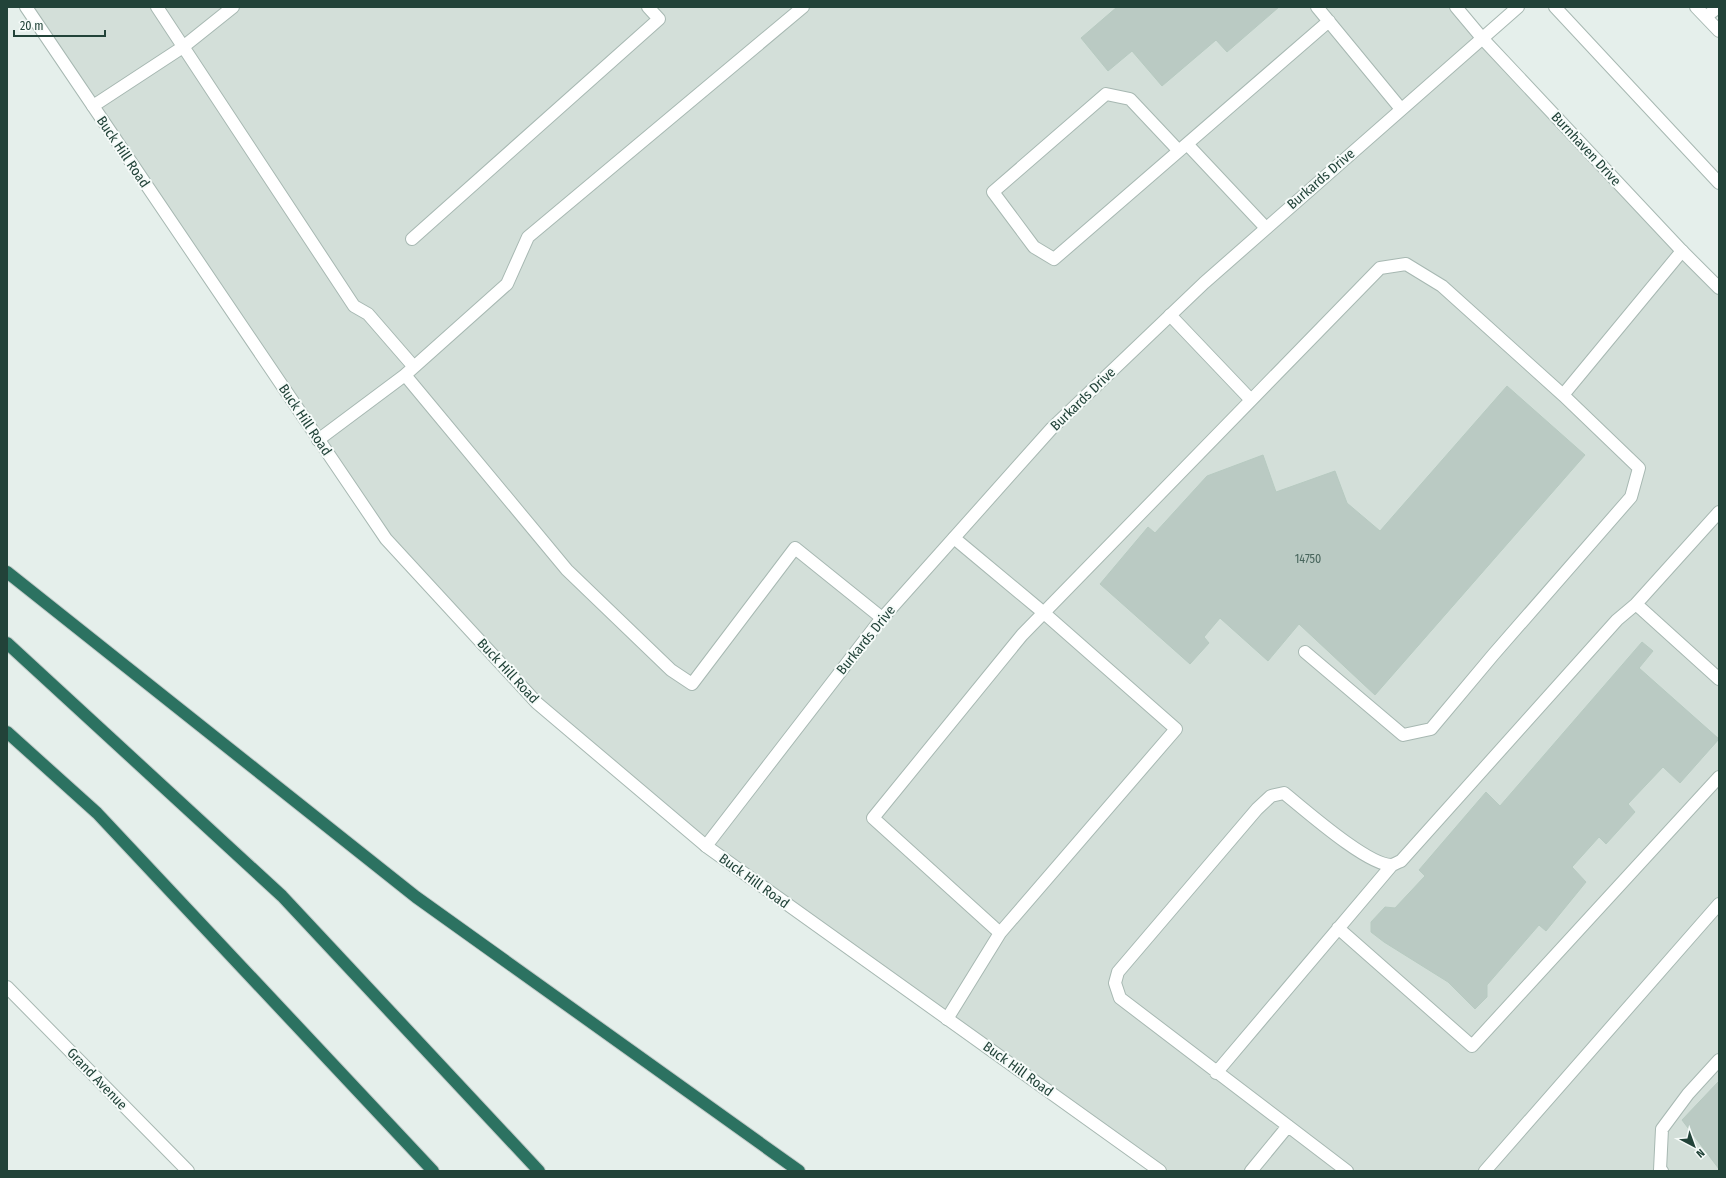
<svg xmlns="http://www.w3.org/2000/svg" width="1726" height="1178" font-family="'Fira Sans Condensed',sans-serif">
<style>
.built{fill:#d3dfd9}
.building{fill:#bacac3;stroke:#b7cac1}
.lines{fill:none;stroke-linecap:round;stroke-linejoin:round}
.service-casing{stroke:#a7b8b2;stroke-width:14}
.minor-casing{stroke:#a7b8b2;stroke-width:14}
.tertiary-casing{stroke:#a7b8b2;stroke-width:14}
.motorway-casing{stroke:#c1cac8;stroke-width:14}
.service{stroke:#fff;stroke-width:12}
.minor{stroke:#fff;stroke-width:12}
.tertiary{stroke:#fff;stroke-width:12}
.motorway{stroke:#2c7261;stroke-width:12}
.labels{text-anchor:middle;dominant-baseline:central;stroke-width:4;stroke-linejoin:round;paint-order:stroke}
.number-label{font-size:12px;fill:#48655c}
.street-label{font-size:14px;fill:#224339;stroke:#f6fbf9}
</style>
<rect width="100%" height="100%" fill="#e5efeb"/>
<path class="built" d="M 26,7 L 1456,7 L 1719,288 L 1719,1171 L 1160,1171 L 706,846 L 537,703 L 386,539 Z"/>
<path class="building" d="M 1117,7 L 1279,7 L 1227,52 L 1216,40 L 1162,86 L 1132,51 L 1108,71 L 1081,38 Z
M 1507,386 L 1585,455 L 1375,695 L 1299,624 L 1268,661 L 1220,618 L 1204,637 L 1209,643 L 1190,664 L 1100,584 L 1148,527 L 1155,533 L 1207,476 L 1263,455 L 1276,492 L 1335,471 L 1347,503 L 1380,531 Z
M 1642,642 L 1653,651 L 1639,668 L 1719,739 L 1680,783 L 1663,767 L 1628,804 L 1635,812 L 1606,844 L 1599,837 L 1572,867 L 1586,882 L 1546,931 L 1539,925 L 1487,985 L 1487,997 L 1475,1009 L 1448,982 L 1384,942 L 1371,932 L 1371,922 L 1385,907 L 1395,908 L 1425,876 L 1419,870 L 1486,792 L 1500,806 Z
M 1719,1081 L 1719,1169 L 1682,1120 Z"/>
<g class="lines">
<g class="service-casing">
<path id="service" d="M 157,7 L 354,306 L 368,314 L 414,367
M 1317,7 L 1401,109
M 1696,7 L 1719,31
M 1706,17 L 1718,7
M 93,106 L 183,47 L 233,7
M 1187,144 L 1266,228
M 1179,151 L 1130,99 L 1106,94 L 993,192 L 1034,247 L 1054,259 L 1329,21
M 412,239 L 659,19 L 648,7
M 1170,315 L 1251,400
M 405,375 L 507,284 L 528,237 L 803,7
M 1563,395 L 1682,251
M 318,440 L 405,375 L 567,570 L 671,670 L 692,684 L 795,548 L 882,618
M 1636,604 L 1719,679
M 1338,928 L 1472,1046 L 1719,777
M 1000,933 L 873,818 L 1022,635 L 1380,268 L 1406,264 L 1442,286 L 1563,395 L 1639,468 L 1631,497 L 1493,655 L 1431,729 L 1403,735 L 1305,652
M 947,1019 L 1000,933 L 1176,729 L 1044,613 L 954,538
M 1216,1073 L 1392,865
M 1251,1171 L 1288,1126
M 1347,1171 L 1120,998 L 1115,983 L 1118,972 L 1257,809 L 1271,796 L 1284,793 C 1304,809 1368,866 1392,865 C 1395,864 1398,862 1401,861 L 1617,620 L 1636,604 L 1719,512
M 1485,1171 L 1719,904
M 1662,1171 L 1660,1170 L 1662,1129 L 1688,1094 L 1719,1060"/>
</g>
<g class="minor-casing">
<path id="minor" d="M 706,846 L 878,623 L 1052,428 L 1204,283 L 1518,7"/>
</g>
<g class="tertiary-casing">
<path id="tertiary" d="M 26,7 L 386,539 L 537,703 L 706,846 L 1160,1171
M 1456,7 L 1482,38 L 1682,251 L 1719,288
M 1555,7 L 1719,183
M 7,987 L 188,1171"/>
</g>
<g class="motorway-casing">
<path id="motorway" d="M 7,572 L 416,897 L 799,1171
M 7,643 L 282,896 L 539,1171
M 7,732 L 97,813 L 433,1171"/>
</g>
<use href="#service" class="service"/>
<use href="#minor" class="minor"/>
<use href="#tertiary" class="tertiary"/>
<use href="#motorway" class="motorway"/>
</g>
<g class="labels">
<g class="number-label">
<text x="1308" y="559">14750</text>
</g>
<g class="street-label">
<text transform="translate(1586 149) rotate(47)">Burnhaven Drive</text>
<text transform="translate(123 152) rotate(56)">Buck Hill Road</text>
<text transform="translate(1321 179) rotate(-41)">Burkards Drive</text>
<text transform="translate(1083 399) rotate(-44)">Burkards Drive</text>
<text transform="translate(305 420) rotate(56)">Buck Hill Road</text>
<text transform="translate(866 640) rotate(-51)">Burkards Drive</text>
<text transform="translate(508 671) rotate(47)">Buck Hill Road</text>
<text transform="translate(754 881) rotate(36)">Buck Hill Road</text>
<text transform="translate(1018 1069) rotate(36)">Buck Hill Road</text>
<text transform="translate(97 1079) rotate(46)">Grand Avenue</text>
</g>
</g>
<rect width="1726" height="1178" fill="none" stroke="#224339" stroke-width="16"/>
<g transform="translate(1694 1146) rotate(139)" stroke="#f6fbf9" stroke-width="3" paint-order="stroke">
<path d="M0-3L7 15L0 10L-7 15Z" fill="#224339"/>
<text y="-6" font-size="11" font-weight="bold" text-anchor="middle" fill="#224339">N</text>
</g>
<path d="M14 30v6h91v-6" fill="none" stroke="#224339" stroke-width="2"/>
<text x="20" y="30" font-size="12" fill="#224339" stroke="#f6fbf9" stroke-width="3" paint-order="stroke">20 m</text>
</svg>
